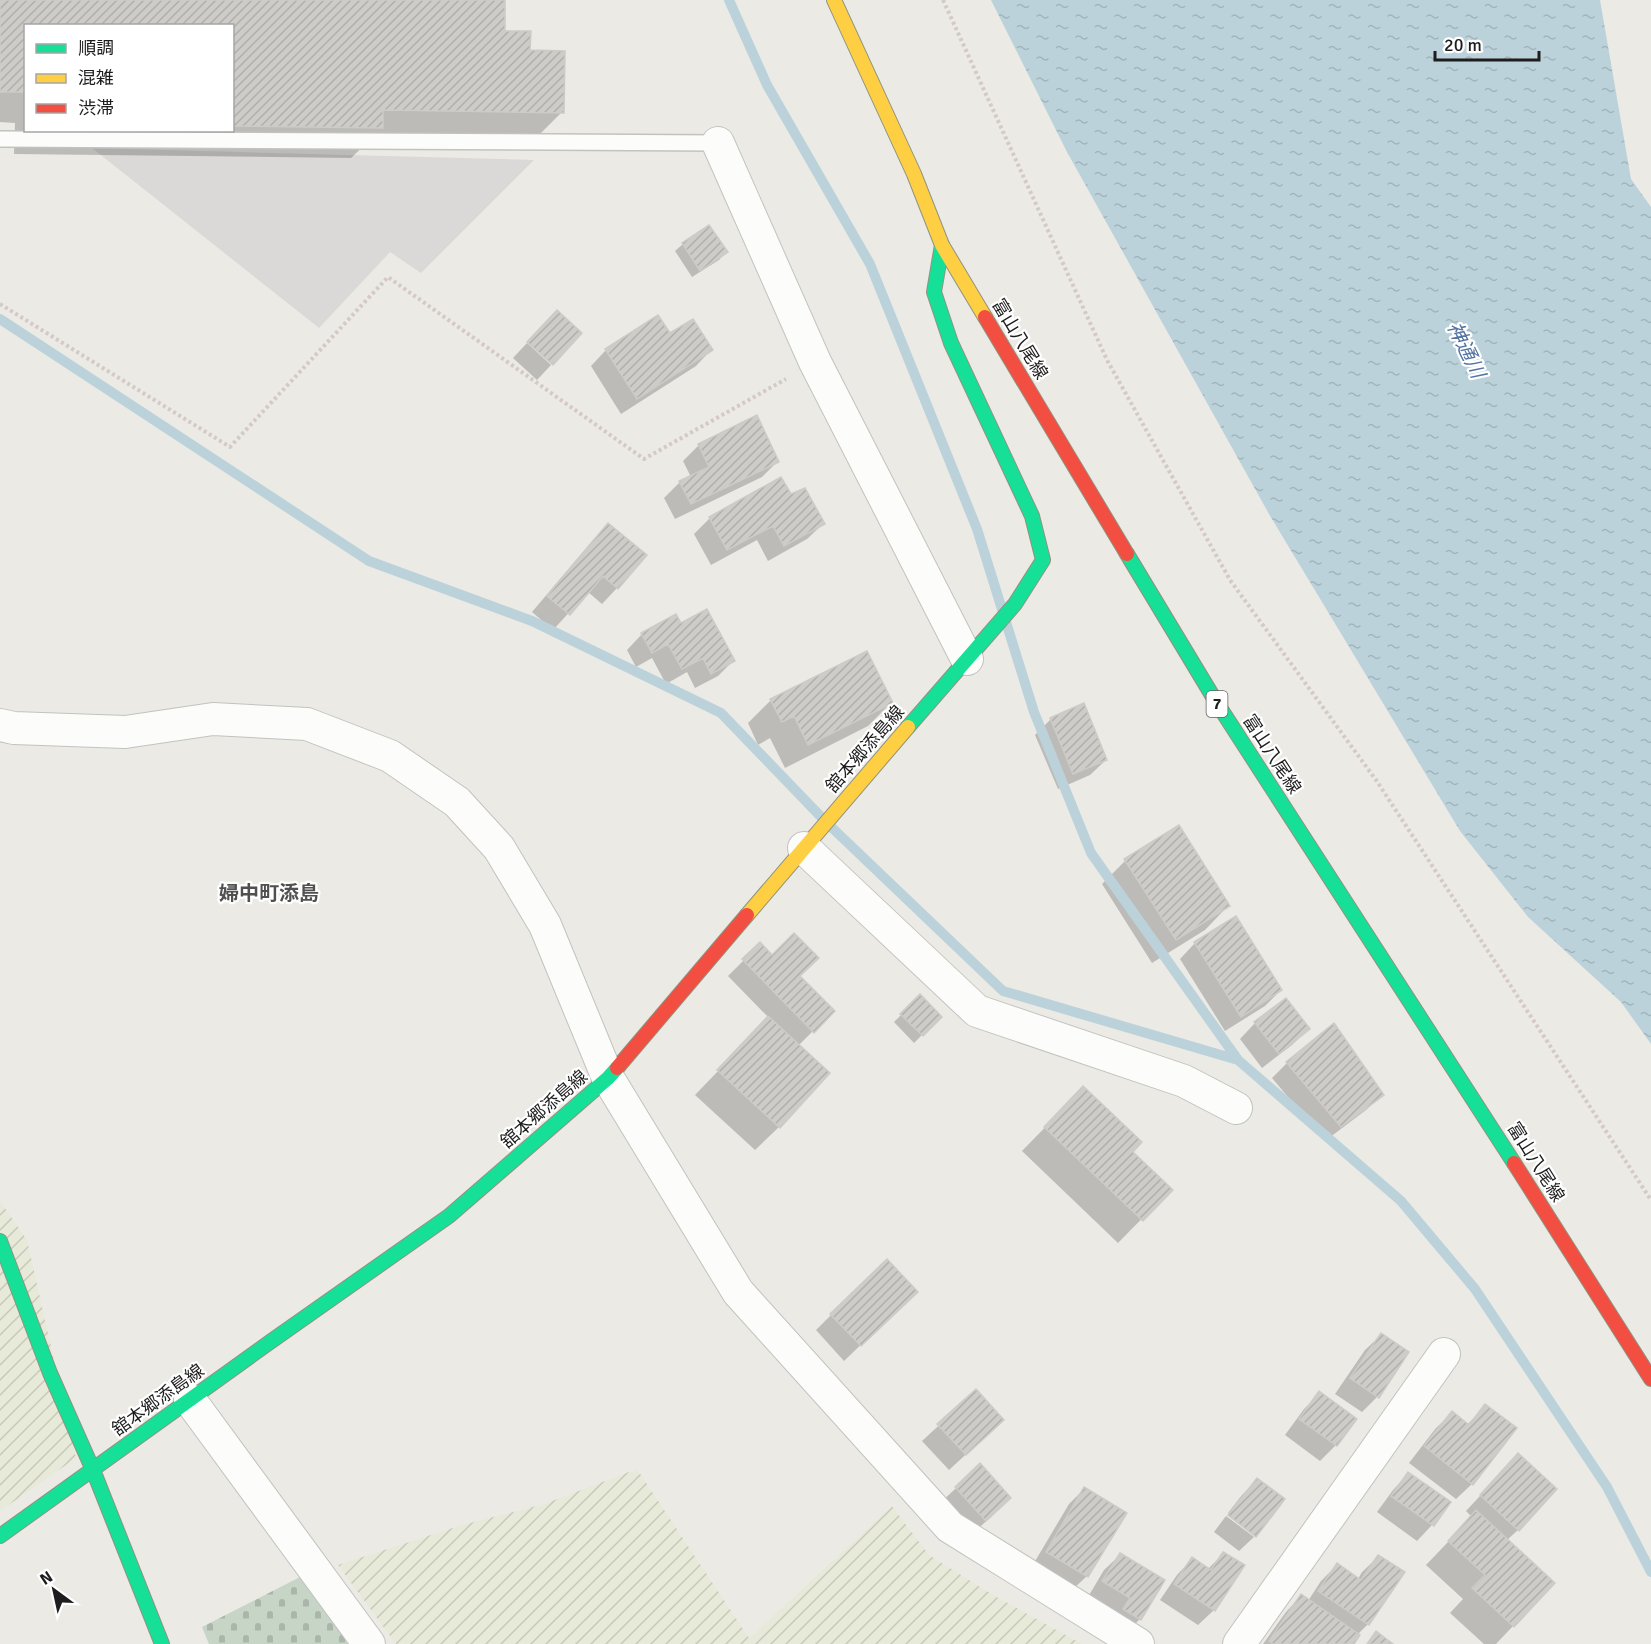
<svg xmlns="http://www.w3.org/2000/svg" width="1651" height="1644" font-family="Signika,'Noto Sans JP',sans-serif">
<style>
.residential{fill:#dad9d7}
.farmland{fill:url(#farmland-furrows)}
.cemetery{fill:url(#cemetery-stones)}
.water{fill:url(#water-ripples)}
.shadow{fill:#0003;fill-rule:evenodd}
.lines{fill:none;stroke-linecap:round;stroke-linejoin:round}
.stream{stroke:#bcd2db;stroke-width:10}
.building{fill:url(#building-hatch);stroke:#cecbc7;stroke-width:1.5}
.lane-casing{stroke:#c2c2c0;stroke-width:18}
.street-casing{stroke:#c2c2c0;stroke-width:34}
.fast-casing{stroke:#90937f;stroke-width:16}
.slow-casing{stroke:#90937f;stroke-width:16}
.jam-casing{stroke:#90937f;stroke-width:16}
.path{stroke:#d4c9c6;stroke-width:4;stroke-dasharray:3 3;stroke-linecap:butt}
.lane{stroke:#fcfcfb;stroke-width:15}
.street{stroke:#fcfcfb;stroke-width:32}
.fast{stroke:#16e098;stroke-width:14}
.slow{stroke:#ffcf43;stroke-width:14}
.jam{stroke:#f24e42;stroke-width:14}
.labels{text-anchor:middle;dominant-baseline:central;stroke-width:4.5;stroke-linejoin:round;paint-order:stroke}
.shield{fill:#fff;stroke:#616161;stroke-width:1.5}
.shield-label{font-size:16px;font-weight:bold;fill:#1d1d1d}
.street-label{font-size:18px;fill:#1d1d1d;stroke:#fff}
.water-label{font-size:20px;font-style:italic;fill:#5374a3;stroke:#fff}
.neighbourhood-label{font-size:20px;font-weight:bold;fill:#505050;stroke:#fff}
</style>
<defs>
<pattern id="farmland-furrows" width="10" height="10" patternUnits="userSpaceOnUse" patternTransform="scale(1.5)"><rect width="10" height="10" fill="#e8ead9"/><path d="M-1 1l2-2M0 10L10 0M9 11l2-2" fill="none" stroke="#c7c8ba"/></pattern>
<pattern id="cemetery-stones" width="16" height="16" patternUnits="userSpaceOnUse" patternTransform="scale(1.5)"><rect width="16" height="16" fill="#c6d5c6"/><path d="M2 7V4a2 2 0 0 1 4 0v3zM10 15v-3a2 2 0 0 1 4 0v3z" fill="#aab6aa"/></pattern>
<pattern id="water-ripples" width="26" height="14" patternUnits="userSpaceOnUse" patternTransform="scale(1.5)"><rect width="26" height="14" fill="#bcd2db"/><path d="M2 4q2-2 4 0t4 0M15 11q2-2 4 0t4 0" fill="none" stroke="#a1b4bc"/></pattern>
<pattern id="building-hatch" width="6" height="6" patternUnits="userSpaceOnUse" patternTransform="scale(1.5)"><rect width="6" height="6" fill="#ceccc8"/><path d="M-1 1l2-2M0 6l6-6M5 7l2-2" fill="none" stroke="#b0afab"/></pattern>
</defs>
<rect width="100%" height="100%" fill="#ebeae5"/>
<path class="residential" d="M 92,148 L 534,160 L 421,273 L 390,252 L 319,328 Z"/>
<path class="farmland" d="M 0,1201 L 27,1240 L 76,1458 L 0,1511 Z
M 637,1469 L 749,1638 L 892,1506 L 929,1555 L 993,1595 L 1082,1644 L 396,1644 L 338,1565 L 462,1525 L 544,1504 Z"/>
<path class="cemetery" d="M 302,1576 L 351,1644 L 209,1644 L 202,1627 Z"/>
<path class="water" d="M 991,0 L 1600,0 L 1631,179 L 1651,207 L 1651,1044 L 1621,1002 L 1528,917 L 1460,831 L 1269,514 L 1067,152 Z"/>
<path class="shadow" d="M 0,0 L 504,0 L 503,32 L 528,51 L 562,112 L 531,143 L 369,141 L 351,158 L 14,154 L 15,123 L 0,122 ZM 26,26 L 232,26 L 232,130 L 26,130 Z
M 683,244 L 726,252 L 719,260 L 692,277 L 675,251 Z
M 527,343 L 551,365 L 537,380 L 513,358 Z
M 606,350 L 711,350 L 696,366 L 621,414 L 591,366 Z
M 699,445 L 777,462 L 762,477 L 675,519 L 664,498 L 680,482 L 691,477 L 683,461 Z
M 790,496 L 823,524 L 807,539 L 768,561 L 757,540 L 711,565 L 694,534 L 710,518 Z
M 609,525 L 617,588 L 602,604 L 588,592 L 553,630 L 532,612 L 593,540 Z
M 680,625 L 733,661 L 718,676 L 695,688 L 687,672 L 666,684 L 652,658 L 636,667 L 627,650 L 642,634 Z
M 771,700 L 891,703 L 868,726 L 785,768 L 770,738 L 758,745 L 748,723 Z
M 1051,719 L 1106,760 L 1090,775 L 1058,789 L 1035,735 Z
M 1178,827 L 1228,906 L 1205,930 L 1152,963 L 1102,884 L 1125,861 Z
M 1195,943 L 1281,990 L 1265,1006 L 1225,1031 L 1180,959 Z
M 760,944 L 772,957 L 798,977 L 833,1011 L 798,1046 L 779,1127 L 755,1150 L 695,1095 L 769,1018 L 728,976 Z
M 920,996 L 940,1017 L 914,1043 L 894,1022 Z
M 1255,1023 L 1308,1029 L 1292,1045 L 1262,1068 L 1240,1039 Z
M 1287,1063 L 1382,1095 L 1366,1110 L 1325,1141 L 1272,1078 Z
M 1060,1112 L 1131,1152 L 1170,1190 L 1118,1243 L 1022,1151 Z
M 900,1307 L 844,1361 L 816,1330 L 831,1315 Z
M 1381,1335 L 1377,1397 L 1362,1412 L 1335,1394 L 1365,1350 Z
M 976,1391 L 987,1435 L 949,1470 L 922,1441 Z
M 1320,1393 L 1355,1420 L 1336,1445 L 1320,1461 L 1285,1435 L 1304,1409 Z
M 1485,1406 L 1472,1484 L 1456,1499 L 1409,1463 L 1436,1428 L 1452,1413 L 1467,1425 Z
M 980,1466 L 994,1514 L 970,1536 L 940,1503 Z
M 1503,1471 L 1518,1530 L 1507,1540 L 1513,1626 L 1496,1644 L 1484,1644 L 1450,1613 L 1463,1599 L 1426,1565 L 1472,1517 L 1466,1511 Z
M 1408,1474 L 1449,1503 L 1432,1525 L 1417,1541 L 1377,1512 L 1393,1490 Z
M 1257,1480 L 1255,1534 L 1228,1513 L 1242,1495 Z
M 1084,1489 L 1087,1576 L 1071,1591 L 1031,1568 L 1069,1504 Z
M 1226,1516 L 1254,1537 L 1239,1551 L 1214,1532 Z
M 1224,1553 L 1214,1610 L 1198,1625 L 1160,1600 L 1177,1575 L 1192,1559 L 1208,1569 Z
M 1120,1555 L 1140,1619 L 1124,1635 L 1088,1597 L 1104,1570 Z
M 1378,1557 L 1368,1624 L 1357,1635 L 1352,1644 L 1263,1644 L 1286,1612 L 1301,1596 L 1308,1601 L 1321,1581 L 1337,1565 L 1358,1579 L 1362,1572 Z"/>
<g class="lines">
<path class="stream" d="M 729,0 L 767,85 L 870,264 L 977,529 L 1034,712 L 1091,853 L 1238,1060 L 1401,1201 L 1475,1289 L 1607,1487 L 1651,1572
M 0,319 L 369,561 L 532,621 L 721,713 L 826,822 L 1003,991 L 1238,1060"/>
</g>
<path class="building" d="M 0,0 L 505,0 L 505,31 L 531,31 L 530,50 L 565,51 L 564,113 L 383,110 L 383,128 L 232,126 L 232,26 L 26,26 L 26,92 L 0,92 Z
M 709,225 L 728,252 L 700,271 L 682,243 Z
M 557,310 L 582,333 L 553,365 L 527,342 Z
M 658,315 L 670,333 L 693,319 L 713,350 L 637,399 L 605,349 Z
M 757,415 L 779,462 L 691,504 L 679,481 L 709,467 L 698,444 Z
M 781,477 L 791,494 L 805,488 L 825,524 L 784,546 L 773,526 L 727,550 L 709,517 Z
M 608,523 L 647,555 L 618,589 L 603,576 L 570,615 L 547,596 Z
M 707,609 L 735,661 L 711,674 L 703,658 L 682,669 L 668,644 L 652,653 L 641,633 L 676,614 L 681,623 Z
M 867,651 L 893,703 L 808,745 L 794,716 L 782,722 L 770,699 Z
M 1084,703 L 1107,760 L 1073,774 L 1050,718 Z
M 1179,825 L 1230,906 L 1176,940 L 1124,859 Z
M 1236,916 L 1282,990 L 1241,1017 L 1194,942 Z
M 794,933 L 819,958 L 800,976 L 835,1011 L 814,1033 L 742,959 L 760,942 L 772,955 Z
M 920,994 L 942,1017 L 923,1036 L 900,1014 Z
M 1286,998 L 1310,1029 L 1279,1054 L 1254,1022 Z
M 768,1016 L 830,1073 L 780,1128 L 717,1070 Z
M 1334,1023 L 1384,1095 L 1341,1127 L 1286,1062 Z
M 1083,1086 L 1142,1142 L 1133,1152 L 1173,1190 L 1143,1221 L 1044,1127 Z
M 887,1259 L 918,1292 L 861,1346 L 830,1314 Z
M 1381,1333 L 1409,1352 L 1379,1398 L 1350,1378 Z
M 976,1389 L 1004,1420 L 966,1455 L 937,1424 Z
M 1319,1391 L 1357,1419 L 1337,1446 L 1299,1419 Z
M 1485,1404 L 1517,1428 L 1473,1485 L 1424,1446 L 1452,1411 L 1469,1425 Z
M 1518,1453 L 1557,1489 L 1519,1531 L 1480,1495 Z
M 980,1463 L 1011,1498 L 986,1521 L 955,1487 Z
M 1408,1472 L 1451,1502 L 1434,1526 L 1391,1496 Z
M 1257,1478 L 1285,1499 L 1256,1537 L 1228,1515 Z
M 1084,1487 L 1127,1513 L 1088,1577 L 1046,1552 Z
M 1476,1510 L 1555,1583 L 1514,1627 L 1472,1588 L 1485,1575 L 1448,1541 Z
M 1223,1552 L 1245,1565 L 1215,1611 L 1174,1584 L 1192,1557 L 1211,1570 Z
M 1120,1553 L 1165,1580 L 1141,1620 L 1123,1609 L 1130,1598 L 1102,1581 Z
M 1378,1555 L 1405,1572 L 1369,1625 L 1318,1591 L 1337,1563 L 1361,1580 Z
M 1301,1594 L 1360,1635 L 1354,1644 L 1273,1644 L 1269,1641 Z
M 1376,1631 L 1393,1644 L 1367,1644 Z"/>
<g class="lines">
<g class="lane-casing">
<path id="lane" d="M 0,139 L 718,143"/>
</g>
<g class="street-casing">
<path id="street" d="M 718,143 L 815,362 L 967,659
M 0,725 L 14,728 L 125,732 L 213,719 L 307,724 L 390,756 L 457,802 L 499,848 L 545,925 L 608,1078 L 738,1292 L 950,1527 L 1138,1644
M 804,848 L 977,1011 L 1184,1081 L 1236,1108
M 190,1400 L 369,1644
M 1239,1644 L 1444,1354"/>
</g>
<g class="fast-casing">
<path id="fast" d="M 942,245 L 934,292 L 951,343 L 1032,516 L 1043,560 L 1015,604
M 1127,554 L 1215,700 L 1514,1163
M 908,727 L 1015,604
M 0,1241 L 50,1373 L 93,1470 L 162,1644
M 0,1536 L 270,1342 L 449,1216 L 608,1078 L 617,1068"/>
</g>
<g class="slow-casing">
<path id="slow" d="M 834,0 L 914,174 L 942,245 L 985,317
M 747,915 L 908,727"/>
</g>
<g class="jam-casing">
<path id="jam" d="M 985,317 L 1127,554
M 617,1068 L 747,915
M 1514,1163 L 1651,1379"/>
</g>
<path class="path" d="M 943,0 L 1107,360 L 1230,580 L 1376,780 L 1651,1200
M 0,304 L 230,447 L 388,277 L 644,459 L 786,379"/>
<use href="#lane" class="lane"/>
<use href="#street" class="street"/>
<use href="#fast" class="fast"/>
<use href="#slow" class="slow"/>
<use href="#jam" class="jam"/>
</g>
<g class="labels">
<rect class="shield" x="1206.5" y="691" width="21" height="26" rx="4.5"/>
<g class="shield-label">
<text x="1217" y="704">7</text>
</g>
<g class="street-label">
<text transform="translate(1020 339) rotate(59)">富山八尾線</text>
<text transform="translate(865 749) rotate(-49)">舘本郷添島線</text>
<text transform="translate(1272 754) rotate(57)">富山八尾線</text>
<text transform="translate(544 1109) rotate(-41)">舘本郷添島線</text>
<text transform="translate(1536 1162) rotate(58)">富山八尾線</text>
<text transform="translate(158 1400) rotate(-36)">舘本郷添島線</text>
</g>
<g class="water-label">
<text transform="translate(1466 350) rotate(64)">神通川</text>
</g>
<g class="neighbourhood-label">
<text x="269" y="893">婦中町添島</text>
</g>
</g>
<rect x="24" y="24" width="210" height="108" fill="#ffffff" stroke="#a5a5a5" stroke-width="1.5"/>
<rect x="36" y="44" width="30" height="9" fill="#16e098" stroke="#a5a5a5" stroke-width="1.5"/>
<text x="78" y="54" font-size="18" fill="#1d1d1d">順調</text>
<rect x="36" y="74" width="30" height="9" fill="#ffcf43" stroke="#a5a5a5" stroke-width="1.5"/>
<text x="78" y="84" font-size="18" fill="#1d1d1d">混雑</text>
<rect x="36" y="104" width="30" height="9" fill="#f24e42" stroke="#a5a5a5" stroke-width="1.5"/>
<text x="78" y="114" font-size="18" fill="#1d1d1d">渋滞</text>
<g transform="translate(54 1590) rotate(327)" stroke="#ffffff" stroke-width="4.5" paint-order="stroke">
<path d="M0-4.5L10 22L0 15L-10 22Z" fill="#1d1d1d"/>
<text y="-9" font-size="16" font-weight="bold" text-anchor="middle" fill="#1d1d1d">N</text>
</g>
<path d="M1435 51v9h104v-9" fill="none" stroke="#1d1d1d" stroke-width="3"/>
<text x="1444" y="51" font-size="18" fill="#1d1d1d" stroke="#ffffff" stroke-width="4.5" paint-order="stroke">20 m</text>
</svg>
